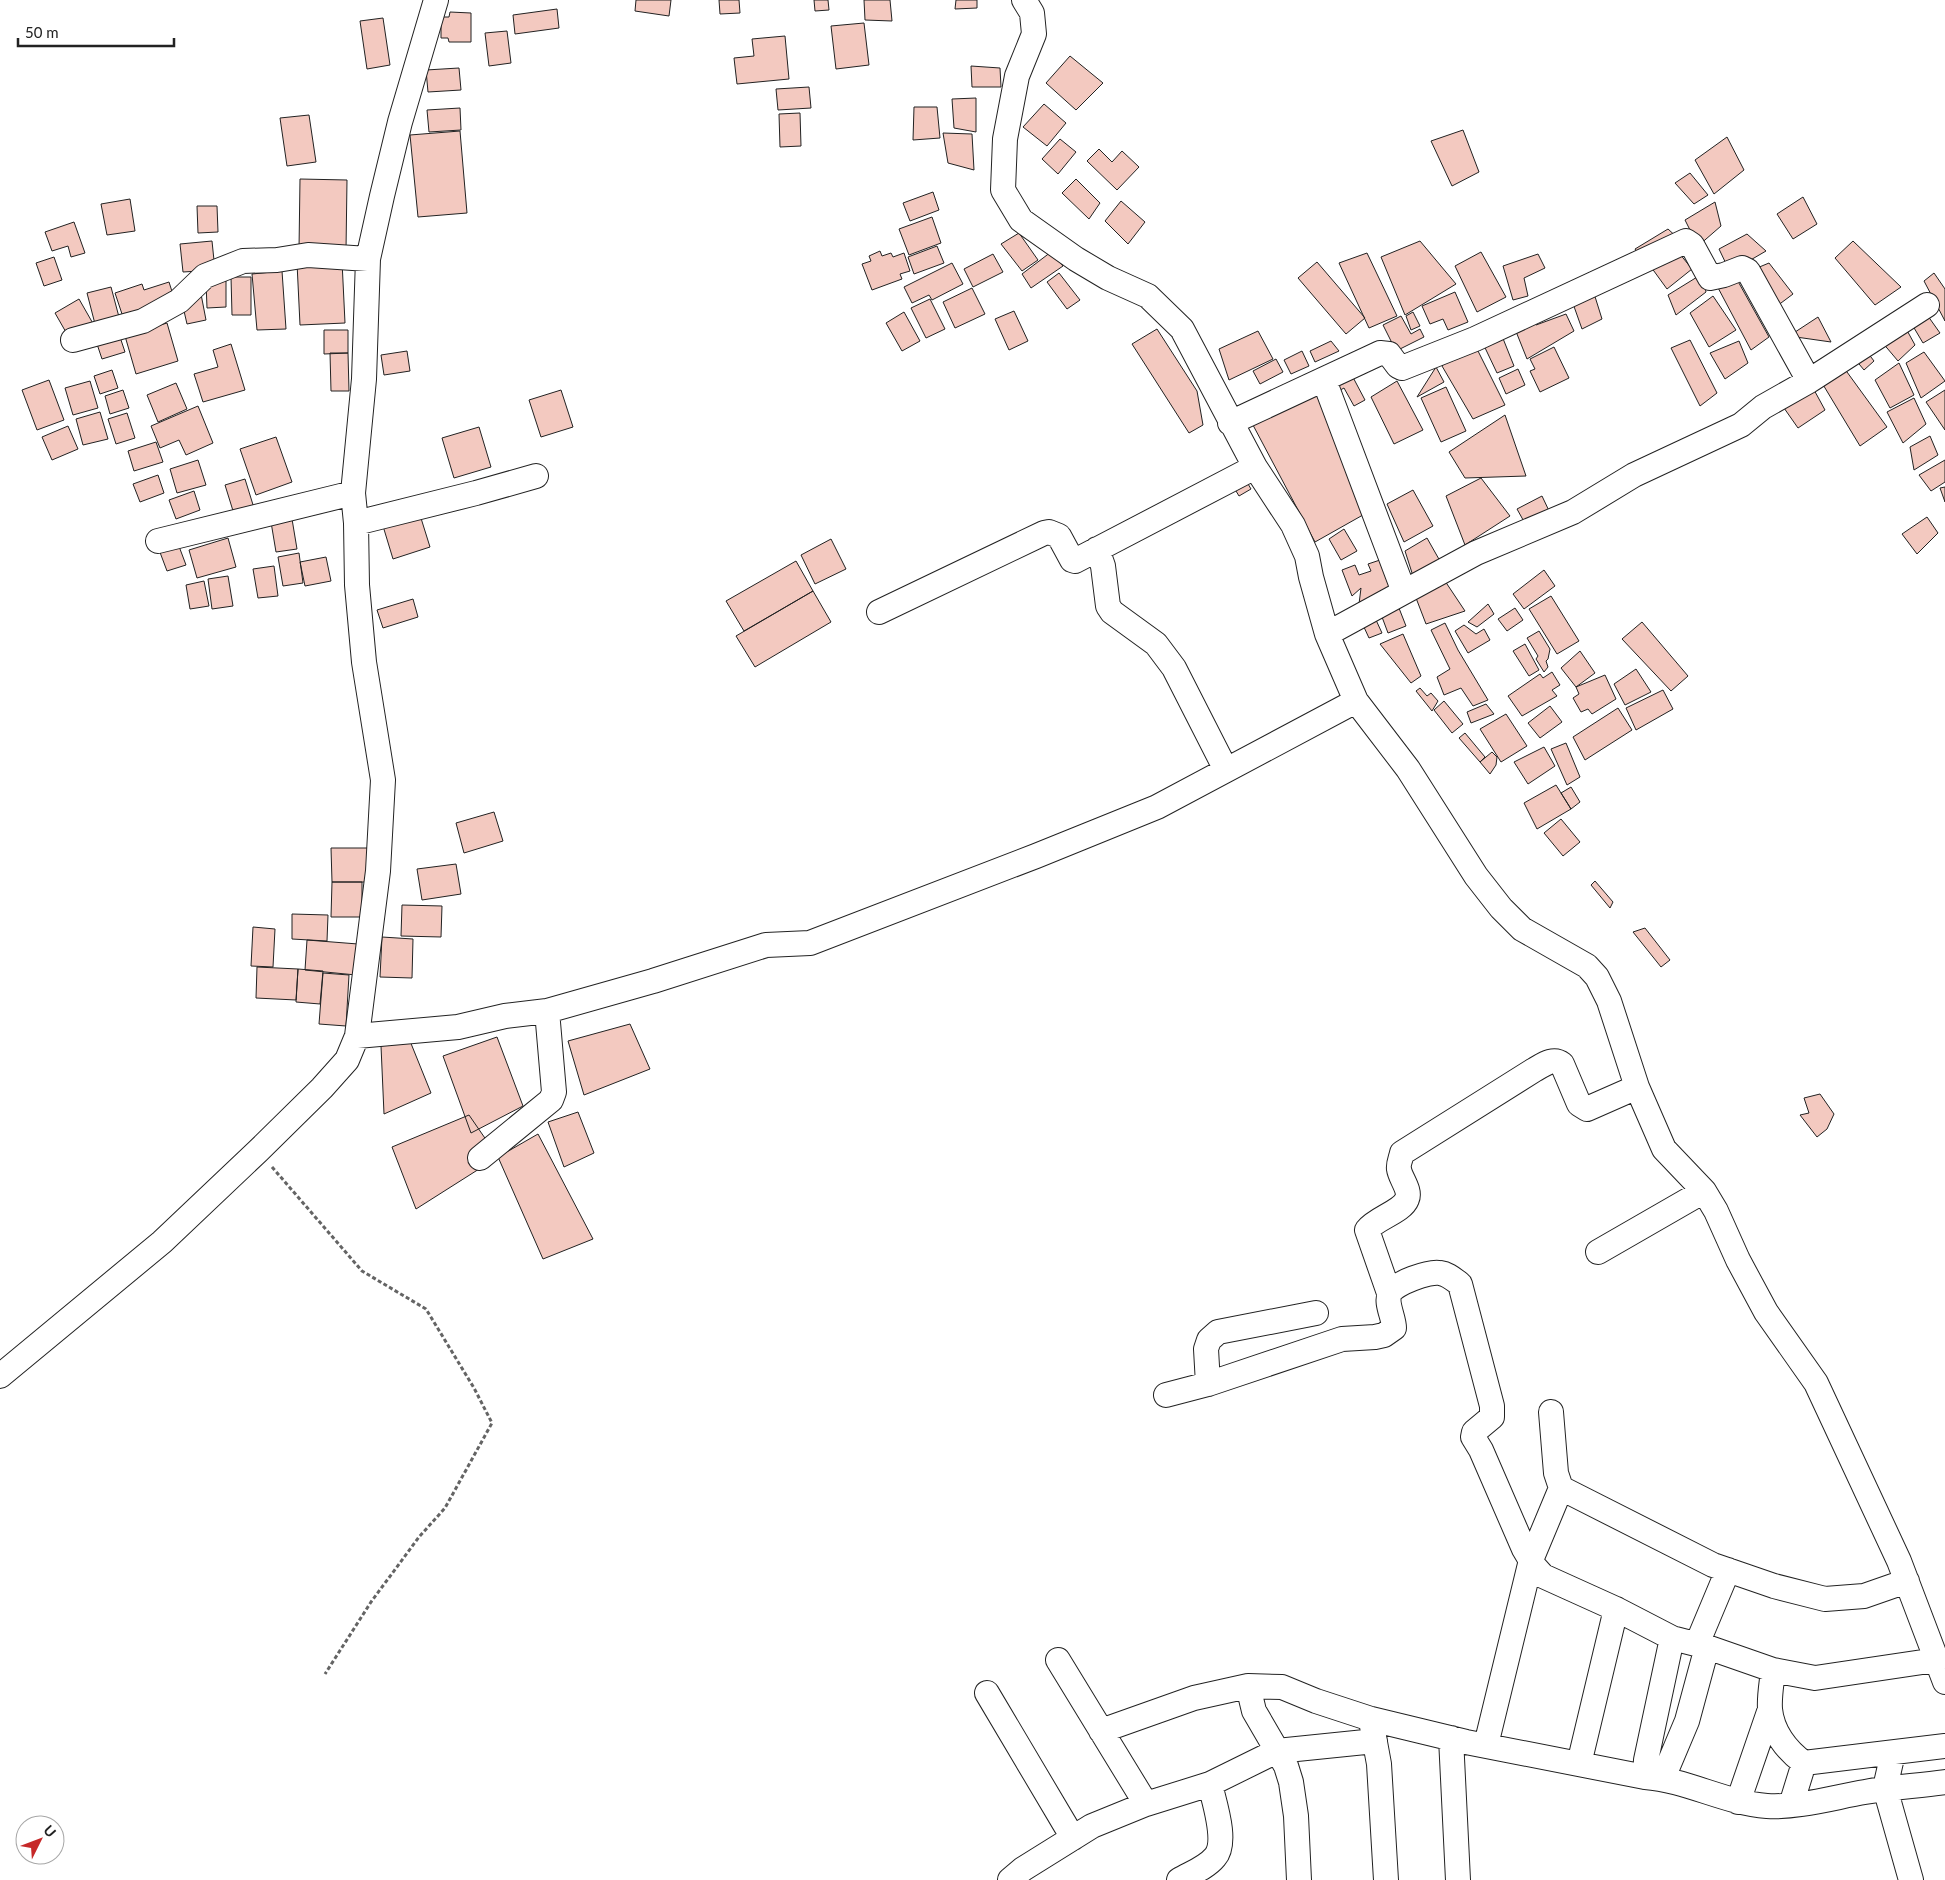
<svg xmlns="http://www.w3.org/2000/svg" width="1945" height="1880" font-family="Lato,sans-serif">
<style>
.building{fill:#f3c9c0;stroke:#222}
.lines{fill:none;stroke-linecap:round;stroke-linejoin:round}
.minor-casing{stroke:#222;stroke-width:26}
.path{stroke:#646464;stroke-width:3;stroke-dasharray:4 2.5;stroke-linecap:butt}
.minor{stroke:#fff;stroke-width:24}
</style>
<rect width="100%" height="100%" fill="#fff"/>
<path class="building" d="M 636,0 L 671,0 L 669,16 L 635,11 Z
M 719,0 L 739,0 L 740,13 L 720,14 Z
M 814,0 L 828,0 L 829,10 L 815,11 Z
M 864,0 L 890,0 L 892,21 L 865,20 Z
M 956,0 L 977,0 L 977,8 L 955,9 Z
M 557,9 L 559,28 L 515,34 L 513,15 Z
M 450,12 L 471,13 L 471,42 L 449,42 L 448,38 L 441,38 L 441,17 L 449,17 Z
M 383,18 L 390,65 L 367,69 L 360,21 Z
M 864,23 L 869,65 L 836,69 L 831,26 Z
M 507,31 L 511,63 L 489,66 L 485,33 Z
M 785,36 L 789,79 L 737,84 L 734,58 L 754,56 L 752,39 Z
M 1070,56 L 1103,83 L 1076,110 L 1046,83 Z
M 971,66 L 1000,68 L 1001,87 L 972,87 Z
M 459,68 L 461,90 L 428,92 L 426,70 Z
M 809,87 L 811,108 L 778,110 L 776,89 Z
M 976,98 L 976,132 L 954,128 L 952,99 Z
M 1044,104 L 1066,123 L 1047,146 L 1023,127 Z
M 914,107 L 937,107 L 940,138 L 913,140 Z
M 460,108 L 461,130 L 429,132 L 427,110 Z
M 800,113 L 801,146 L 780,147 L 779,114 Z
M 309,115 L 316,162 L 287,166 L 280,118 Z
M 1463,130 L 1479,172 L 1452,186 L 1431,141 Z
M 460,131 L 467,213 L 418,217 L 410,135 Z
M 943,133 L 972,134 L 974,170 L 948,163 Z
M 1727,137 L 1744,170 L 1714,194 L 1695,160 Z
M 1060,139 L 1076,152 L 1058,174 L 1042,159 Z
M 1099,149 L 1112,162 L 1122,151 L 1139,167 L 1117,190 L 1087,161 Z
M 1690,173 L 1708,195 L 1694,204 L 1675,183 Z
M 300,179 L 347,180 L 346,250 L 299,249 Z
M 1076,179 L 1100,203 L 1089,219 L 1062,193 Z
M 933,192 L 939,210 L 910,221 L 903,203 Z
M 1803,197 L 1817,224 L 1793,239 L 1777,214 Z
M 130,199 L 135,231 L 107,235 L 101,204 Z
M 1121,201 L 1145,222 L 1128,244 L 1105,221 Z
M 1715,202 L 1721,226 L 1698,246 L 1685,220 Z
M 197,206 L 217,206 L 218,232 L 198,233 Z
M 932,217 L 941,243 L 909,255 L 899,229 Z
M 74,222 L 85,253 L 71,257 L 68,246 L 52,251 L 45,232 Z
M 1668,229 L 1680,240 L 1644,263 L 1635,249 Z
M 1019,233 L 1038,260 L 1022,271 L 1001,244 Z
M 1747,234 L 1766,251 L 1730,272 L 1719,249 Z
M 212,241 L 215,270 L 183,272 L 180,244 Z
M 1420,241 L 1456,284 L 1405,315 L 1381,257 Z
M 1853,241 L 1901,287 L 1875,305 L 1835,258 Z
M 937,246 L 944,263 L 914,274 L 908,257 Z
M 1675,248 L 1692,269 L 1667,289 L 1651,267 Z
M 880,251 L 882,256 L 891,253 L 893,257 L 904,253 L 910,271 L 900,274 L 902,279 L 872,290 L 862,264 L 871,261 L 869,256 Z
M 1051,252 L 1063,266 L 1031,288 L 1022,274 Z
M 1481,252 L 1506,297 L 1477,312 L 1455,266 Z
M 1367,253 L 1397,316 L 1369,328 L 1339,263 Z
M 993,254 L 1003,272 L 973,287 L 964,269 Z
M 1538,254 L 1545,268 L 1524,278 L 1528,296 L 1513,300 L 1503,266 Z
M 54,257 L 62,280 L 44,286 L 36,263 Z
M 342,261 L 345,323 L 300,325 L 297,263 Z
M 1317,262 L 1365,318 L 1346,334 L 1298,278 Z
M 952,263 L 963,284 L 932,300 L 929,295 L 912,303 L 904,287 Z
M 1769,263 L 1793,294 L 1777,306 L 1757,268 Z
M 282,271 L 286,329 L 257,330 L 252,274 Z
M 1059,273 L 1080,300 L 1067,309 L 1047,282 Z
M 1934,273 L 1945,289 L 1945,321 L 1924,281 Z
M 1702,274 L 1706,292 L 1676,315 L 1668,295 Z
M 1735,276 L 1769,337 L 1751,350 L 1716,284 Z
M 231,277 L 251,277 L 251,315 L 232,315 Z
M 226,281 L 226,307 L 207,308 L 206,282 Z
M 169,282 L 175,301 L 123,317 L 115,293 L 142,284 L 144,290 Z
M 111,287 L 119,317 L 95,324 L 87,293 Z
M 1592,287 L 1602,319 L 1582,329 L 1571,298 Z
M 972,288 L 985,314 L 955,328 L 943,302 Z
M 1455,292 L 1468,322 L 1448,330 L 1443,319 L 1430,324 L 1422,306 Z
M 201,294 L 206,320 L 187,324 L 181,298 Z
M 1713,296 L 1736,330 L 1709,347 L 1690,313 Z
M 79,299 L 95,327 L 71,341 L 55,313 Z
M 930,299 L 945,329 L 926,338 L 911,308 Z
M 1918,302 L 1940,333 L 1923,343 L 1904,311 Z
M 1014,311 L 1028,341 L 1009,350 L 995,319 Z
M 904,312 L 920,341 L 902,351 L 886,323 Z
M 1413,312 L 1420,326 L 1411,330 L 1406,316 Z
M 1528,312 L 1536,325 L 1566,314 L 1574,331 L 1527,359 L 1511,319 Z
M 1898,314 L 1915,345 L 1898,361 L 1876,335 Z
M 1401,316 L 1411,334 L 1420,329 L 1424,337 L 1396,351 L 1383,325 Z
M 1818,317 L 1831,342 L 1789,336 Z
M 167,323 L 178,361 L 136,374 L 125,336 Z
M 1498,326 L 1514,366 L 1497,373 L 1478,333 Z
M 1157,329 L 1197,391 L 1203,425 L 1189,433 L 1132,344 Z
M 324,330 L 348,330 L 348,353 L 324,354 Z
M 1258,331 L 1273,359 L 1229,380 L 1219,349 Z
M 119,334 L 125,352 L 102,359 L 96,341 Z
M 1472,339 L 1505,405 L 1473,419 L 1442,366 Z
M 1690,340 L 1717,393 L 1700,406 L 1671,348 Z
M 1331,341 L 1339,351 L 1315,362 L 1310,351 Z
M 1739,341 L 1748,363 L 1725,379 L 1710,353 Z
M 231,344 L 245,390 L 203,402 L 194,374 L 218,367 L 213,350 Z
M 1861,344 L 1874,361 L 1864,370 L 1850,353 Z
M 1554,347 L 1569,378 L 1540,392 L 1530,371 L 1535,369 L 1530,359 Z
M 407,351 L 410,371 L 384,375 L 381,355 Z
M 1302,351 L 1309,366 L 1291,374 L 1284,360 Z
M 1924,352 L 1945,381 L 1921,398 L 1906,363 Z
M 330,353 L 348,353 L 349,391 L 331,391 Z
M 1276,359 L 1283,372 L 1260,384 L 1253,371 Z
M 1839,361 L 1887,427 L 1860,446 L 1816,373 Z
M 1899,363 L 1914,395 L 1890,408 L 1875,380 Z
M 1347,366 L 1365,400 L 1354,406 L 1344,388 L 1329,396 Z
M 1436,367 L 1444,382 L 1417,397 Z
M 1518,369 L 1525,385 L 1506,394 L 1499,378 Z
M 112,370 L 118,388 L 100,394 L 94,376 Z
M 1807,377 L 1825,410 L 1798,428 L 1777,398 Z
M 1312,378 L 1370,511 L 1315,542 L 1245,410 Z
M 49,380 L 64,420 L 37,430 L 22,390 Z
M 90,381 L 98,408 L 73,415 L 65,388 Z
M 1397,381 L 1423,430 L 1394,444 L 1371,397 Z
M 176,383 L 187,409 L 158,422 L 147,395 Z
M 1446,387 L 1466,431 L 1441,442 L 1421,398 Z
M 123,390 L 129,408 L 110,414 L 105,396 Z
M 561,390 L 573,427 L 541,437 L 529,400 Z
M 1945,390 L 1945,430 L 1926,402 Z
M 1914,398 L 1926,424 L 1903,443 L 1887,412 Z
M 198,406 L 213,443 L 186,455 L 179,440 L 160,448 L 151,426 Z
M 100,412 L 108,439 L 83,445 L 76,419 Z
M 127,413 L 135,438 L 116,444 L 108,419 Z
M 1505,415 L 1526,476 L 1465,478 L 1449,452 Z
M 68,426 L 78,449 L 52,460 L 42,437 Z
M 479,427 L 491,467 L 454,478 L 442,438 Z
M 1930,436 L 1938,455 L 1914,470 L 1910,447 Z
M 276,437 L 292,482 L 256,495 L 240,449 Z
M 156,442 L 163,462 L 134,471 L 128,451 Z
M 198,460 L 206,485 L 177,493 L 170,469 Z
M 1945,460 L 1945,482 L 1931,491 L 1919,475 Z
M 158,475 L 164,493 L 140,502 L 133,484 Z
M 1244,477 L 1251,489 L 1239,496 L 1230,481 Z
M 1481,478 L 1510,516 L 1465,545 L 1446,496 Z
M 245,479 L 254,508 L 234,514 L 225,485 Z
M 1945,487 L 1945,502 L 1940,488 Z
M 1413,490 L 1433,526 L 1404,542 L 1387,504 Z
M 194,491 L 200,510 L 176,519 L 169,500 Z
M 1542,496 L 1551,515 L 1527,527 L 1517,509 Z
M 420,515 L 430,547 L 393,559 L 383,526 Z
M 1927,517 L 1938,533 L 1917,554 L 1902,534 Z
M 292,519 L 297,549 L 276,552 L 271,522 Z
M 1344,529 L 1357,551 L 1341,560 L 1329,539 Z
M 228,538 L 236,567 L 197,578 L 189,550 Z
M 1427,538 L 1440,561 L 1413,576 L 1405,551 Z
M 831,539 L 846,569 L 815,584 L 801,555 Z
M 177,541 L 186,565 L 167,571 L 158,547 Z
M 299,553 L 303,583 L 283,586 L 278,557 Z
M 326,557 L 331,581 L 305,586 L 300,562 Z
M 1383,559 L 1393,586 L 1359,604 L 1361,588 L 1352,596 L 1342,570 L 1355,565 L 1359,575 L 1371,571 L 1368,564 Z
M 796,561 L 813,591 L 744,631 L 726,601 Z
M 274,566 L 278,596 L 258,598 L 253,569 Z
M 1544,570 L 1555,586 L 1524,609 L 1513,594 Z
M 1441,575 L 1465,611 L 1426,624 L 1411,585 Z
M 228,576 L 233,606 L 212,609 L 208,579 Z
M 204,581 L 209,606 L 190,609 L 186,585 Z
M 813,591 L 831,622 L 755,667 L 736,636 Z
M 1551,596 L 1579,641 L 1557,654 L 1529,609 Z
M 413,599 L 418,617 L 383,628 L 377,610 Z
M 1397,603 L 1406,626 L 1388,633 L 1379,609 Z
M 1488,604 L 1494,614 L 1477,627 L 1468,622 Z
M 1370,607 L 1382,633 L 1369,638 L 1357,612 Z
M 1515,608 L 1523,620 L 1507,631 L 1498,619 Z
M 1642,622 L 1688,676 L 1671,691 L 1622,639 Z
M 1445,623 L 1458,650 L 1488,700 L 1473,706 L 1461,688 L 1444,695 L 1437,677 L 1450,669 L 1431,630 Z
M 1464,625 L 1476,634 L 1484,629 L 1490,640 L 1468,653 L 1455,631 Z
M 1539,631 L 1550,649 L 1548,659 L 1546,661 L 1548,667 L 1544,672 L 1536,659 L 1538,656 L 1527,638 Z
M 1403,634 L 1421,676 L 1411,683 L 1380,644 Z
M 1525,644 L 1539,670 L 1529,676 L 1513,651 Z
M 1580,651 L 1595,673 L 1576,687 L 1561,668 Z
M 1636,669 L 1651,692 L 1625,705 L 1614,684 Z
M 1552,672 L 1560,685 L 1552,690 L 1557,696 L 1522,716 L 1508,696 L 1540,674 L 1543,678 Z
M 1605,675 L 1616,699 L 1592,714 L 1588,709 L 1581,712 L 1573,698 L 1579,694 L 1576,687 Z
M 1420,688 L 1427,696 L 1431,693 L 1438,701 L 1432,711 L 1416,691 Z
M 1663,690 L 1673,709 L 1636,730 L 1626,708 Z
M 1444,701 L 1463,724 L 1452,733 L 1434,710 Z
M 1486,704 L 1494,714 L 1471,723 L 1467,712 Z
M 1550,706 L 1562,722 L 1540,738 L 1528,723 Z
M 1618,708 L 1632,730 L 1585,760 L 1573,737 Z
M 1506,714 L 1527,746 L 1501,762 L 1480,729 Z
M 1465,733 L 1485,757 L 1480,762 L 1459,738 Z
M 1566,743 L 1580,777 L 1567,785 L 1551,749 Z
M 1544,747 L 1555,766 L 1528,784 L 1514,762 Z
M 1492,752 L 1497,757 L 1496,765 L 1490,774 L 1480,762 Z
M 1556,785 L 1571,809 L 1537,829 L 1524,803 Z
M 1571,787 L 1580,802 L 1571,809 L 1561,793 Z
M 494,812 L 503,841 L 464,853 L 456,823 Z
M 1561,819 L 1580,842 L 1563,856 L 1544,833 Z
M 331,848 L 372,848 L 372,882 L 332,882 Z
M 456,864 L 461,894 L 422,900 L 417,869 Z
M 1595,881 L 1613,902 L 1610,908 L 1591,885 Z
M 332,882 L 362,882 L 362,917 L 331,917 Z
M 402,905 L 442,906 L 441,937 L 401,936 Z
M 292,914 L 328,915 L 327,941 L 292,939 Z
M 253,927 L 275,929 L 273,967 L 251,966 Z
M 1645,928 L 1670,960 L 1661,967 L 1633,932 Z
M 382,937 L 413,939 L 412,978 L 380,977 Z
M 307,940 L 358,944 L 356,975 L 305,970 Z
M 257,967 L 298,969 L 296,1000 L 256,998 Z
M 298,969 L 323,971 L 320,1004 L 296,1002 Z
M 323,973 L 349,975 L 346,1026 L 319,1024 Z
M 630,1024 L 650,1069 L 584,1095 L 568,1041 Z
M 497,1037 L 523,1106 L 471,1133 L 443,1056 Z
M 410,1041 L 431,1093 L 384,1114 L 381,1046 Z
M 1820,1094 L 1834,1114 L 1827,1129 L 1817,1137 L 1800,1115 L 1809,1113 L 1804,1098 Z
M 578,1112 L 594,1153 L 564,1167 L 548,1122 Z
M 469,1115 L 498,1157 L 416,1209 L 392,1147 Z
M 538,1134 L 593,1239 L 543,1259 L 498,1157 Z"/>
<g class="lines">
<g class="minor-casing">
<path id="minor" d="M 1024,0 L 1032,13 L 1034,34 L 1017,76 L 1005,139 L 1003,190 L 1021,220 L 1076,259 L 1108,278 L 1148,296 L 1182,329 L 1255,467 L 1293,525 L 1307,556 L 1311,577 L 1327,634 L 1356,701 L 1408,769 L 1476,876 L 1501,908 L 1522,929 L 1587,966 L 1597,977 L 1609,1001 L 1637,1087 L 1664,1149 L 1704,1191 L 1716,1211 L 1738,1260 L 1766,1312 L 1816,1383 L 1899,1561 L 1945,1682
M 73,340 L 143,321 L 179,301 L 205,276 L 243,261 L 277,260 L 308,255 L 368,259
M 1324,380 L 1404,592 L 1327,634
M 1230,423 L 1380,353 L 1389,354 L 1398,366 L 1402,368 L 1475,339 L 1686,241 L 1692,245 L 1710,278 L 1724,275 L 1742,268 L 1748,271 L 1809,381
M 356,523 L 476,493 L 536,476
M 158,541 L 353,493
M 1097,549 L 1103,566 L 1108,606 L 1112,612 L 1156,644 L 1174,668 L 1226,770
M 1404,592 L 1476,553 L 1573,512 L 1634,475 L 1741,425 L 1763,407 L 1809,381 L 1927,305
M 879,612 L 1044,533 L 1049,532 L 1059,536 L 1072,560 L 1075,561 L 1255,467
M 357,1036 L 458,1027 L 505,1016 L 547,1011 L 653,981 L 766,945 L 810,943 L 1036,856 L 1157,807 L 1356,701
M 480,1158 L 551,1100 L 554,1092 L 547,1011
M 1598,1252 L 1704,1191
M 1389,1293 L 1367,1230 C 1376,1218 1402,1212 1407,1199 C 1411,1190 1400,1178 1399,1169 C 1398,1164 1401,1158 1402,1153 L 1534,1070 C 1543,1065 1553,1057 1562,1064 L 1579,1104 L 1587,1109 L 1637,1087
M 0,1376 L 162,1242 L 258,1151 L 322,1088 L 347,1060 L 357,1036 L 378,871 L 383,780 L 364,662 L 357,585 L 356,523 L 353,493 L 364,379 L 368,259 L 382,196 L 400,122 L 436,0
M 1208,1384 L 1206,1349 L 1209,1340 L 1218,1332 L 1316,1313
M 1166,1395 L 1208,1384 L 1342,1339 L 1375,1337 L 1384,1335 L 1394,1328 C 1394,1317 1385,1303 1390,1293 C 1395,1283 1429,1271 1440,1273 C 1448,1274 1453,1279 1460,1284 L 1492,1406 L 1492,1417 L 1474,1432 L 1473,1437 L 1481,1450 L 1524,1549 L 1534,1566 L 1543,1576 L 1616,1609 L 1672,1638 L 1707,1647 L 1773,1670 L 1815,1678 L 1936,1660
M 1551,1412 L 1556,1473 L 1561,1488 L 1713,1565 L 1774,1586 L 1825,1599 L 1864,1596 L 1907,1581
M 1697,1644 L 1728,1570
M 1058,1660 L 1146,1804
M 1773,1670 C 1772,1682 1769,1696 1770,1709 C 1772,1731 1786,1750 1804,1763 L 1945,1746
M 987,1693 L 1073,1838
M 1372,1726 L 1379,1764 L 1386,1880
M 1101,1731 L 1194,1698 L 1248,1686
M 1451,1738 L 1458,1880
M 1486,1745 L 1531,1560 L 1561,1488
M 1893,1753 L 1885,1788 L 1911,1880
M 1579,1764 L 1616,1609
M 1645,1777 L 1646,1760 L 1672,1638
M 1663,1778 L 1687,1721 L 1707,1647
M 1738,1802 L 1770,1709
M 1791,1805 L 1804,1763
M 1010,1880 L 1023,1869 L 1092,1826 L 1146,1804 L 1210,1784 L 1277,1751 L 1375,1741
M 1179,1880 C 1191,1873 1206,1868 1215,1857 C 1228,1842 1214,1802 1210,1784
M 1299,1880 L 1296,1816 L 1291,1782 L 1286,1766 L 1254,1711 L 1248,1686 L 1282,1687 L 1316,1701 L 1371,1719 L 1466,1742 L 1645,1777 C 1687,1780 1725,1803 1767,1806 C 1798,1808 1835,1797 1865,1792 C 1892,1787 1918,1786 1945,1782"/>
</g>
<path class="path" d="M 272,1167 L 362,1271 L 426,1309 L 474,1388 L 492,1423 L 445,1508 L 419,1537 L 371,1602 L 325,1674"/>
<use href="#minor" class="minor"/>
</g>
<g transform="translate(40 1840) rotate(48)"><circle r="24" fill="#ffffff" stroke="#a7a7a7"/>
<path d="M0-4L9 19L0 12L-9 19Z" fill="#c62828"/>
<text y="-8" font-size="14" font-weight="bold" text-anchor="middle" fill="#222222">U</text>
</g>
<path d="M18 38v8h156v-8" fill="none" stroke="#222222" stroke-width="2.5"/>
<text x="25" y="38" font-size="15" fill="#222222" stroke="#ffffff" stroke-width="4" paint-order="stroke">50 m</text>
</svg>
